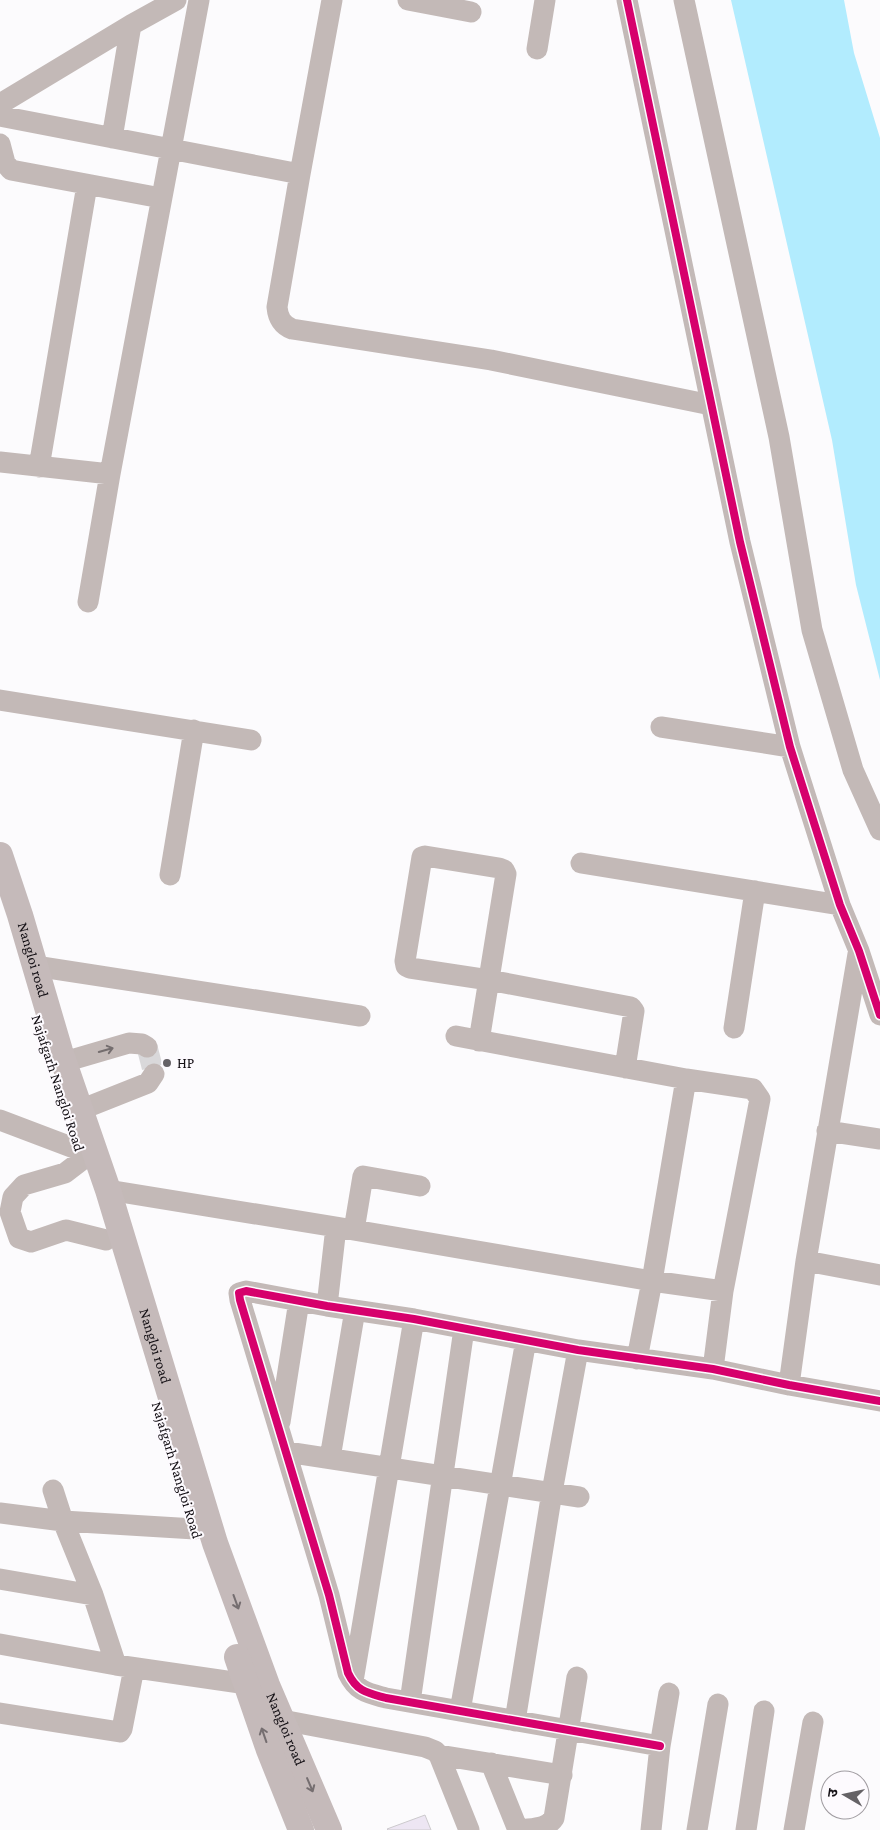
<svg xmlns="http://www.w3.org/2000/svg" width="880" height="1830" font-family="'Crimson Pro','Noto Sans Devanagari',serif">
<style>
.water{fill:#b2ecfe}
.building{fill:#ede6f3;stroke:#cccacd}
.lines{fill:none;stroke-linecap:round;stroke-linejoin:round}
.minor-tunnel{stroke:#d9d8da;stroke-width:21;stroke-dasharray:21 11;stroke-linecap:butt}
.minor{stroke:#c3b9b7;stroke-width:21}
.major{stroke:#c5baba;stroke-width:26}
.cycleway-casing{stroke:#fdfafe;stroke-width:11}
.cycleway{stroke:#d6006c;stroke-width:8}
.oneway{stroke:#746d6e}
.oneway2{stroke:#756e70}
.poi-dot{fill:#656266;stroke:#fdfafe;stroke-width:2}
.labels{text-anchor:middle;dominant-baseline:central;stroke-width:4;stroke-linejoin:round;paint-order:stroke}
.street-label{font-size:15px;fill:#141015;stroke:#fdfafe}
.poi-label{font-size:15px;fill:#141015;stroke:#fdfafe;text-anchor:start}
</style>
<rect width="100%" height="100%" fill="#fcfbfd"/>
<path class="water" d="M 731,0 L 844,0 L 854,53 L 880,138 L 880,680 L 856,585 L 832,440 Z"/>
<path class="building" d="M 425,1815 L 431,1830 L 388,1830 L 387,1829 Z"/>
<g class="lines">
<path class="minor-tunnel" d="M 147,1047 L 154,1074"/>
<path class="minor" d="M 332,0 L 300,174 L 277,307 C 278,318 282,325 292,329 L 491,360 L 711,405
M 408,0 L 471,12
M 627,0 L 740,542 L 790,747 L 840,905 L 859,951 L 880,1015
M 684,0 L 779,437 L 812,630 L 853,770 L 880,830
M 537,49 L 545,0
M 0,104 L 131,25 L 176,0
M 0,116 L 300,174
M 112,138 L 131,25
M 0,144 L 5,163 L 11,170 L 161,198
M 0,462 L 110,474
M 39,467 L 87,185
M 88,602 L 110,474 L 199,0
M 0,700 L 251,740
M 661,727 L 790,747
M 581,863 L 840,905
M 170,875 L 194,730
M 35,966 L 360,1016
M 734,1028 L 755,891
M 456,1036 L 686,1079 L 753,1089 L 760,1099 L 723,1291 L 713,1369
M 479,1041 C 488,985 497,929 506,874 L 504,870 L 499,868 L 425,856 L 422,857 L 405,961 L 406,966 L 410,968 L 489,980 L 631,1007 L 634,1011 L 625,1068
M 64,1062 L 129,1043 L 142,1044 L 147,1047
M 80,1110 L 148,1083 L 154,1074
M 0,1120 L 79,1150 L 93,1146
M 827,1131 L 880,1139
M 82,1160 L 65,1173 L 24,1185 L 13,1197 L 10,1212 L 19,1238 L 31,1242 L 66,1230 L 106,1240
M 108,1190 L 336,1227 L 327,1306
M 336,1227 L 652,1281 L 723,1291
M 354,1230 L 363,1176 L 420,1186
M 806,1261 L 880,1275
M 637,1359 L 652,1281 L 686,1079
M 789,1385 L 806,1261 L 858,954
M 280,1422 L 299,1301
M 287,1452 L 579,1497
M 330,1458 L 355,1310
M 53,1490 L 63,1521 L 93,1595 L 116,1665
M 0,1513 L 63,1521 L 195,1529
M 0,1579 L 93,1595
M 0,1644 L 116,1665 L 247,1684
M 353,1681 L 414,1319
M 410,1702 L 464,1329
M 460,1711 L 526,1340
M 0,1713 L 120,1732 L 122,1729 L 134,1668
M 282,1720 L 425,1747 L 435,1751 L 439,1755 L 469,1830
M 515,1721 L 552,1492 L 578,1350
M 660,1746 L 386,1698 C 368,1693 357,1692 348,1673 L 329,1595 L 240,1300 L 239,1293 L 246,1291 L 327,1306 L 414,1319 L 578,1350 L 713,1369 L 789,1385 L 880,1401
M 439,1755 L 562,1775
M 491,1763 L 518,1830
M 521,1830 C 533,1828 547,1829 554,1818 L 577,1677
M 651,1830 L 660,1746 L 669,1693
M 697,1830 L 718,1704
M 746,1830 L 764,1711
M 794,1830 L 813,1722"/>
<g class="major">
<path id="s1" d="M 0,855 L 20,915 L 60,1051 L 108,1190 L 215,1543 L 267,1685 L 329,1830"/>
<path d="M 237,1657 L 269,1750 L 301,1830"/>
</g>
<g class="cycleway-casing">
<path id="cycleway" d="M 627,0 L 740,542 L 790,747 L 840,905 L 859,951 L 880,1015
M 660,1746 L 386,1698 C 368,1693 357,1692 348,1673 L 329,1595 L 240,1300 L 239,1293 L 246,1291 L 327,1306 L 414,1319 L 578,1350 L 713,1369 L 789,1385 L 880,1401"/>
</g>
<use href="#cycleway" class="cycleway"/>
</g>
<defs><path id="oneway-shaft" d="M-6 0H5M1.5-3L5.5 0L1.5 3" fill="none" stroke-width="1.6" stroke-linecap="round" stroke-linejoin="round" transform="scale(1.25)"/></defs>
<use class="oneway" href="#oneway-shaft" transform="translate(106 1050) rotate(-16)"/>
<g class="oneway2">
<use href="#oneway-shaft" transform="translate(236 1602) rotate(70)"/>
<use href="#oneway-shaft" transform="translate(264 1735) rotate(-109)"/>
<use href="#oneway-shaft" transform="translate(310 1785) rotate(67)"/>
</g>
<circle class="poi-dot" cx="167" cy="1063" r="5"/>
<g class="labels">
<g class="street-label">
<text stroke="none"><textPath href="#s1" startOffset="110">Nangloi road</textPath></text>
<text transform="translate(58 1083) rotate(72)">Najafgarh Nangloi Road</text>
<text stroke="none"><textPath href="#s1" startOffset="515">Nangloi road</textPath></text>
<text transform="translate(177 1470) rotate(73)">Najafgarh Nangloi Road</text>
<text stroke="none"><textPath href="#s1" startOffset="920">Nangloi road</textPath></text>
</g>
<g class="poi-label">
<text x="177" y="1063">HP</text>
</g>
</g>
<g transform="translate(845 1795) rotate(279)"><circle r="24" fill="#fdfafe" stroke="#a09ca1"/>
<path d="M0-4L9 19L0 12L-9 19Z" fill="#656266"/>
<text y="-8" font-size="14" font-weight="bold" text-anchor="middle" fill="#141015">उ</text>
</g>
</svg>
